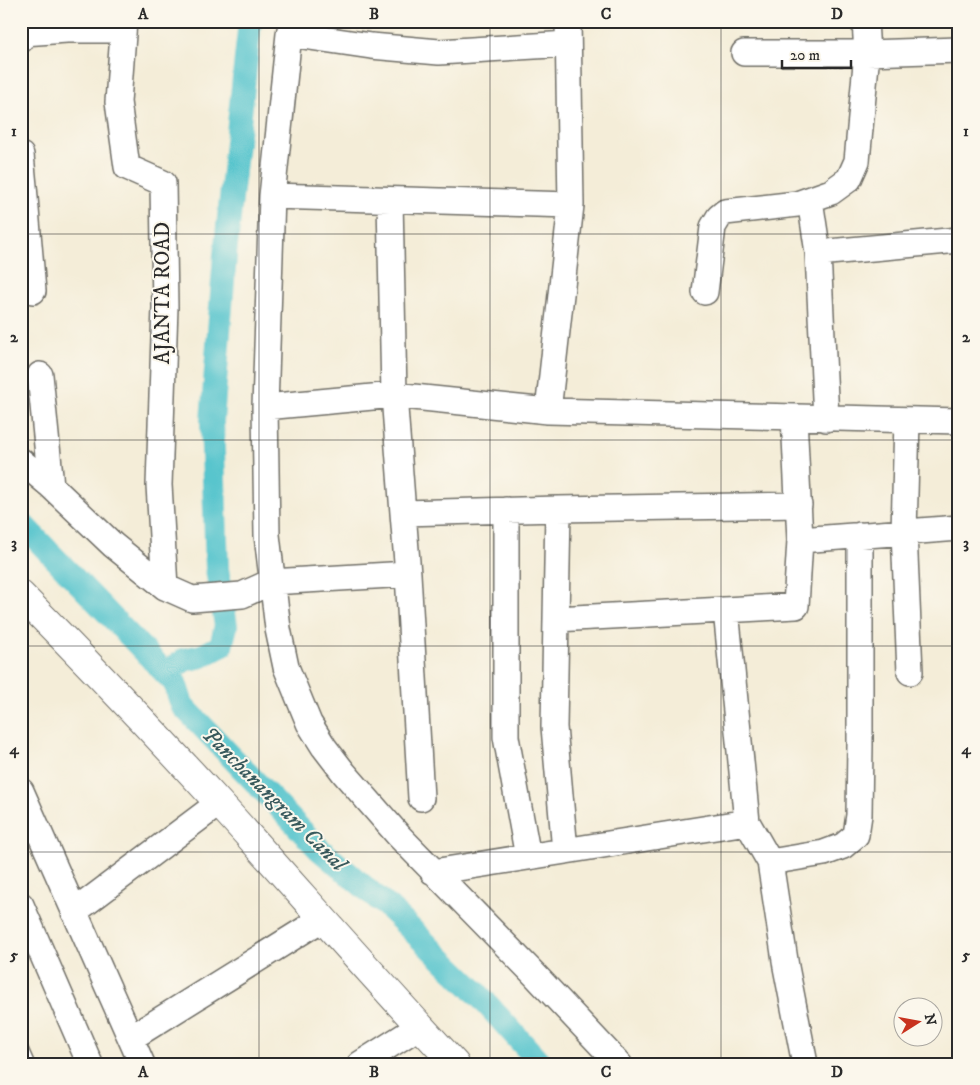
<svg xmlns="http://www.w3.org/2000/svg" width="980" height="1085" font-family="'IM FELL DW Pica',serif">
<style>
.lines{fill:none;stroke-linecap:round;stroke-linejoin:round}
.canal{stroke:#58c5cd;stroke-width:24}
.service-casing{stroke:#716f68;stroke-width:15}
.minor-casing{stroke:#716f68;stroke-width:28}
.tertiary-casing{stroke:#716f68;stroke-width:30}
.service{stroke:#fff;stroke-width:12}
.minor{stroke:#fff;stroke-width:25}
.tertiary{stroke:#fff;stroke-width:28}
.grid{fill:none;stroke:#2b2b2b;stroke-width:1;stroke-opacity:0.55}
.labels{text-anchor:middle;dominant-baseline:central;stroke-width:4;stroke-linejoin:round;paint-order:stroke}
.street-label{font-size:21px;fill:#2b2b2b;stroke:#fbf7ec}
.water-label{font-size:22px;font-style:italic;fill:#38595c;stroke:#fbf7ec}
.neatline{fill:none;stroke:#2b2b2b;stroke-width:2}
.grid-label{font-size:16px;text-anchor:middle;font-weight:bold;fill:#2b2b2b}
</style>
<rect width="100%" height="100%" fill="#fbf7ec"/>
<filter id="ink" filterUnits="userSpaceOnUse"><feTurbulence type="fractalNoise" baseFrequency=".02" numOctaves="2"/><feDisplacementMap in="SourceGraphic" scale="10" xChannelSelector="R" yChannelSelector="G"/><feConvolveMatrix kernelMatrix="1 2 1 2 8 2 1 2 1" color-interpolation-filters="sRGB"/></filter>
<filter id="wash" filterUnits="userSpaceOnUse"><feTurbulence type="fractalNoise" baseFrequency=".0096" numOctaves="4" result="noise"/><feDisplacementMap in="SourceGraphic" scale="20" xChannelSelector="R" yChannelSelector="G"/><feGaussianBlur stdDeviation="1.12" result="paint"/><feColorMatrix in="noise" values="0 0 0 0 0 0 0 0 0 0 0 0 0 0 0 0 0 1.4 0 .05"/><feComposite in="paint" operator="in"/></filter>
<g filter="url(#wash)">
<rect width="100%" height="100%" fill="#f4edd8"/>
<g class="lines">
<path class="canal" d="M 21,523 L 175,683 L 182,705 L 319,849 L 388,907 L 477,993 L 541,1064
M 166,674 L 184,660 L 202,656 L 221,646 L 226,626 L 217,569 L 212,421 L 225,255 L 250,21"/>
</g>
</g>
<g filter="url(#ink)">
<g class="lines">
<g class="service-casing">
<path id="service" d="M 21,1048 L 28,1064"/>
</g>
<g class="minor-casing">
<path id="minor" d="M 124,21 L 118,102 L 127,167 L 163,183 L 165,307 L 159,485 L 165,587
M 292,21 L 289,34 L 272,196 L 265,407 L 267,535 L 278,629 L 286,667 L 309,723 L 324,747 L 344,773 L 399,836 L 534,974 L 619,1064
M 568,21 L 571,205
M 289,34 L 371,46 L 439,52 L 568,44
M 21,40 L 23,33 L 67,30 L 123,30
M 744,53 L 867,53 L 959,50
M 21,155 L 24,186 L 21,186
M 24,186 L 33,291
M 272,196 L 571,205 L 548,411
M 390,200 L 394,395 L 403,513 L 558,509
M 810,200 L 818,253
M 705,292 L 713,227 L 719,217 L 725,212 L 797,204 L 831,192 L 849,179 L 857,161 L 867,53 L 865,21
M 40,375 L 51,486
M 265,407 L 394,395 L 548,411 L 959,421
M 794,417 L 800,540 L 959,528
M 826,419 L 818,253 L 959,240
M 907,420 L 904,532 L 910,672
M 21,461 L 51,486 L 113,545 L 165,587 L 192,599 L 242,595 L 271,582 L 408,574 L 403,513
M 799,505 L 558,509 L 556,619 L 796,606 L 800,540
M 506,510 L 506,737 L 528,857
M 408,574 L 421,798
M 726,610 L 747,822 L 770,862 L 786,967 L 805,1064
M 556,619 L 554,727 L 565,851
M 21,791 L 142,1064
M 770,862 L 824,853 L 843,846 L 856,835 L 859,815 L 860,745 L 860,535
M 433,872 L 747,822
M 21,905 L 90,1064
M 74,912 L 219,803
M 131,1038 L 322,919
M 360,1064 L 420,1026"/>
</g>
<g class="tertiary-casing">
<path id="tertiary" d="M 21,595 C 88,663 155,733 219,803 C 298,890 375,979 455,1064"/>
</g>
<use href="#service" class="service"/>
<use href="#minor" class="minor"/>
<use href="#tertiary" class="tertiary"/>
</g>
</g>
<path class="grid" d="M 259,21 L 259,1064M 490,21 L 490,1064M 721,21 L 721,1064M 21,234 L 959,234M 21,440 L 959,440M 21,646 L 959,646M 21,852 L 959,852"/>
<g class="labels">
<g class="street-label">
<text transform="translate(163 293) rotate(-90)">AJANTA ROAD</text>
</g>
<g class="water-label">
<text transform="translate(274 799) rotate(45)">Panchanangram Canal</text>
</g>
</g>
<rect width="980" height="1085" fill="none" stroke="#fbf7ec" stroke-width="55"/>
<g transform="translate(918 1022) rotate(79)"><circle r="24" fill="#fbf7ec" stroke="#a8a59f"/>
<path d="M0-4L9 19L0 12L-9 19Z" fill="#c8321e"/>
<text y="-8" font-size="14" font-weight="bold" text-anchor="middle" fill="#2b2b2b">N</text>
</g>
<path d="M782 60v8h69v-8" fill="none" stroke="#2b2b2b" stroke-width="2.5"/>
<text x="790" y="60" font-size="15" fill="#2b2b2b" stroke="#fbf7ec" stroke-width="4" paint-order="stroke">20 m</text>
<rect x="28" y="28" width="924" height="1030" class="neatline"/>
<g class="grid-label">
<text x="143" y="19">A</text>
<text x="374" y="19">B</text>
<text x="606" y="19">C</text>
<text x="837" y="19">D</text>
<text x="14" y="136">1</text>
<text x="966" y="136">1</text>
<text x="14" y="342">2</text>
<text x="966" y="342">2</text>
<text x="14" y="548">3</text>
<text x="966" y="548">3</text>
<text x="14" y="754">4</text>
<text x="966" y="754">4</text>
<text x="14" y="960">5</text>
<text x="966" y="960">5</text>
<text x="143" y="1077">A</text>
<text x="374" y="1077">B</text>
<text x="606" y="1077">C</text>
<text x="837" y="1077">D</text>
</g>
</svg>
